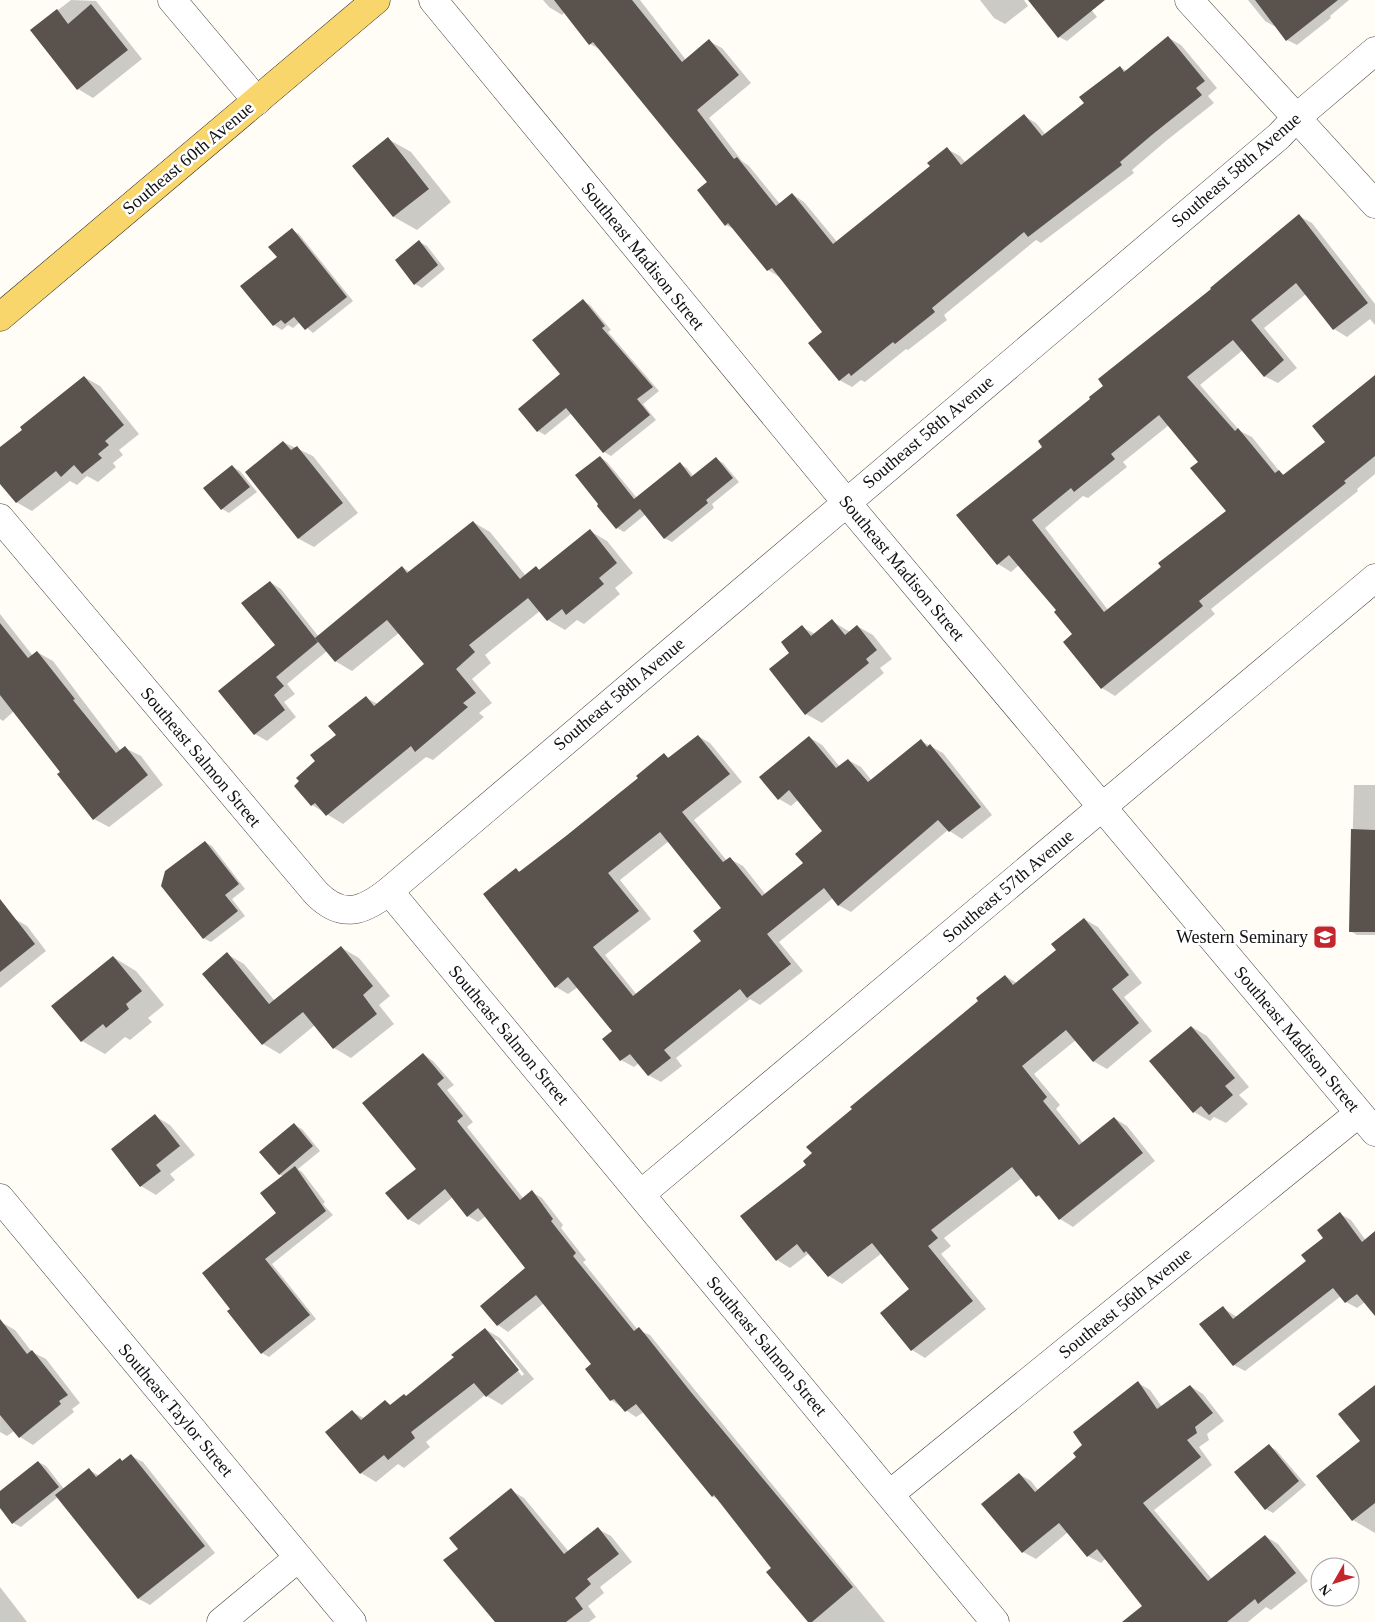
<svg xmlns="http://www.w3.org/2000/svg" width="1375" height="1622" font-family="'Times New Roman',serif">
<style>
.shadow{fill:#0003;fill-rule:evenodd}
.building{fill:#5a524d;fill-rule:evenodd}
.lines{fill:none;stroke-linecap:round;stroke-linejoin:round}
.minor-casing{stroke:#444;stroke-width:29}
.major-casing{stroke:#222;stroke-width:29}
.minor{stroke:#fff;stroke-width:28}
.major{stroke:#f9d66b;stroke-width:28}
.labels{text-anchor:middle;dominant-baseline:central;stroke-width:5;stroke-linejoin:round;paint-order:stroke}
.street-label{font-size:18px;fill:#111;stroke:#fff}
.poi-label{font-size:18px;fill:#111;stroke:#fff;text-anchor:end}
</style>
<rect width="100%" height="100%" fill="#fffdf5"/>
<path class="shadow" d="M 71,0 L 96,1 L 142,59 L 93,98 L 78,89 L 32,30 Z
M 543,0 L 640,0 L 686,60 L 709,41 L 722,48 L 751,83 L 709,118 L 742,161 L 749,166 L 780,204 L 792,194 L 804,202 L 838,243 L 932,167 L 947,149 L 960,156 L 966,163 L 1024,116 L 1036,123 L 1046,135 L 1086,103 L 1120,67 L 1127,71 L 1169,38 L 1181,45 L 1217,88 L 1208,96 L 1214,103 L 1166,141 L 1132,170 L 1134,173 L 1041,243 L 1036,240 L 944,315 L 947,320 L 908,350 L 906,349 L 865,382 L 861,380 L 852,387 L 839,380 L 823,332 L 781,278 L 768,270 L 736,230 L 726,225 L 709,182 L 601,50 L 590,44 L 565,12 L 562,15 L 549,7 Z
M 980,0 L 1024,0 L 1028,6 L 1005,24 L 994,18 Z
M 1045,0 L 1100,0 L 1090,8 L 1097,17 L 1067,41 L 1059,37 Z
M 1248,0 L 1349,0 L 1330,16 L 1331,18 L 1297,45 L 1287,40 L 1276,25 L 1274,26 L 1265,21 Z
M 388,139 L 411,152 L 451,202 L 417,230 L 394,217 L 353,166 Z
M 1299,216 L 1312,223 L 1375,304 L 1375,325 L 1370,319 L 1347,337 L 1334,329 L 1306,294 L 1264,328 L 1297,368 L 1278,383 L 1264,376 L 1243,350 L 1200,385 L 1240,431 L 1252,437 L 1280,472 L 1285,475 L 1327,442 L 1375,377 L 1375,474 L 1357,489 L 1358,491 L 1211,609 L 1215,614 L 1115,696 L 1102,688 L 1074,635 L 1058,610 L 1019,565 L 1011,572 L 998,564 L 1044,447 L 1092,399 L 1213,289 ZM 1169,425 L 1199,462 L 1227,512 L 1108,610 L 1045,528 L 1083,496 L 1088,498 L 1127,467 L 1123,462 Z
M 292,230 L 299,234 L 353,301 L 313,333 L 300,322 L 293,328 L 288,325 L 282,330 L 274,325 L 242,286 L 278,258 Z
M 419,242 L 427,246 L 445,269 L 422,288 L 415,284 Z
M 583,301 L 590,305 L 611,330 L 608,332 L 659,391 L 643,404 L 656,420 L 611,456 L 604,452 L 572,413 L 545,435 L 538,431 L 561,375 Z
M 84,377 L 100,386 L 139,434 L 119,450 L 123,455 L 113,463 L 116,467 L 98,482 L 87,476 L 77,485 L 70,481 L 32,511 L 16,502 L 0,482 L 0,449 Z
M 283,442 L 313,456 L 358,513 L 314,547 L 299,539 L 247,472 Z
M 600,457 L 607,462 L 637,498 L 680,464 L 687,468 L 694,477 L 716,459 L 723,463 L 739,482 L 712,504 L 714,508 L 672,542 L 664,538 L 646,514 L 624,532 L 617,528 Z
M 233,467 L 240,471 L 257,492 L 229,513 L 222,509 Z
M 473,522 L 490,532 L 526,576 L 536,568 L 541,570 L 590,531 L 607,541 L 633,573 L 615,588 L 620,594 L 584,624 L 577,620 L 565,630 L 548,620 L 540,611 L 485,655 L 491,663 L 472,679 L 492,703 L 479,713 L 484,717 L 433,760 L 426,757 L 343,824 L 312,805 L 317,761 L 366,698 L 378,704 L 426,664 L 400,632 L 352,671 L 335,661 L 327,651 L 287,684 L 295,694 L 284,702 L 296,717 L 267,741 L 255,734 L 220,691 L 277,645 L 270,582 L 281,589 L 319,637 L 402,567 L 410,572 Z
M 0,614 L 33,656 L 37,652 L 53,661 L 121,751 L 125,748 L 141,756 L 163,785 L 109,827 L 94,819 L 61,772 L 14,711 L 3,721 L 0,719 Z
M 832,621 L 850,632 L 857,626 L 873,635 L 892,659 L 880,668 L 884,673 L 822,723 L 806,714 L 802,627 L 815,634 Z
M 698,736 L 710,743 L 742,782 L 694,820 L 727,861 L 730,859 L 743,866 L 766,895 L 805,864 L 824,832 L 798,800 L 791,806 L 779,799 L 809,737 L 822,745 L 840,767 L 848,760 L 861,767 L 872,781 L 921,741 L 943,753 L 992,815 L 962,839 L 948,830 L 851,912 L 838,905 L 833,898 L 779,942 L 803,971 L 760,1005 L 750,999 L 676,1058 L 682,1066 L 661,1082 L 648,1075 L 639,1063 L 634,1067 L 621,1060 L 613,1031 L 578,987 L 568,994 L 556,987 L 516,870 L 521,872 L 639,778 L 664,755 L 670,758 ZM 669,841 L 723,908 L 703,941 L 637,995 L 605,955 L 651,919 L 620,880 Z
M 1354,785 L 1375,785 L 1375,935 L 1357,935 L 1350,931 Z
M 205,842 L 212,846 L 245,889 L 232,899 L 245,916 L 211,942 L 203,938 Z
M 0,905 L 15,919 L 27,926 L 46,951 L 0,988 Z
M 1084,919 L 1098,927 L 1142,983 L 1124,997 L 1152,1031 L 1107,1069 L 1093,1061 L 1076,1040 L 1034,1074 L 1060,1105 L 1056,1109 L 1083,1143 L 1114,1118 L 1127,1126 L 1155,1161 L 1073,1227 L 1060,1219 L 1022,1178 L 944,1238 L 951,1246 L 941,1254 L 986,1309 L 925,1358 L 912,1350 L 911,1289 L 882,1253 L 842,1284 L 829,1276 L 808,1254 L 790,1268 L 777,1260 L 808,1166 L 1005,976 L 1017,983 L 1058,950 Z
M 342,948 L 359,958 L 390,996 L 379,1005 L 394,1024 L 351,1058 L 334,1048 L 315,1025 L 280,1054 L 263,1044 L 203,974 L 227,954 L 244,964 L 275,1001 Z
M 113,957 L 136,971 L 164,1005 L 148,1018 L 152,1022 L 130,1040 L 125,1037 L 105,1054 L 82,1041 Z
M 1192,1027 L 1207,1036 L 1249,1087 L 1239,1095 L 1248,1104 L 1226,1123 L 1214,1117 L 1210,1121 L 1194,1112 Z
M 423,1054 L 433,1061 L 454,1085 L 447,1090 L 473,1122 L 467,1127 L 523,1198 L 532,1192 L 542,1198 L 563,1225 L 561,1228 L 586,1260 L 583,1262 L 638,1330 L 650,1335 L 658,1345 L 885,1622 L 810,1622 L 773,1568 L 719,1500 L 712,1496 L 644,1412 L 636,1417 L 611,1400 L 593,1364 L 544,1303 L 508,1332 L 498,1325 L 481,1306 L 527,1268 L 486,1216 L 478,1222 L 468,1216 L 453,1197 L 419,1225 L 408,1219 L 417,1169 Z
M 155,1116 L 170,1125 L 195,1155 L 170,1174 L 175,1180 L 156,1195 L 141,1186 Z
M 294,1125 L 302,1129 L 320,1151 L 298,1169 L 302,1172 L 325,1202 L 323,1204 L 333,1215 L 272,1264 L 316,1319 L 269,1357 L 262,1353 L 231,1309 L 278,1214 L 284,1177 L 279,1174 Z
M 1340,1214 L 1351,1220 L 1367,1242 L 1375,1246 L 1375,1308 L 1365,1302 L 1357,1308 L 1346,1302 L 1341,1296 L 1245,1371 L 1234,1365 L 1223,1308 L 1237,1317 L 1307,1261 Z
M 1,1322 L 15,1330 L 32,1352 L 46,1359 L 80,1403 L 72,1409 L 74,1412 L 33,1445 L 20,1437 L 14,1431 L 7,1436 L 0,1432 Z
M 485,1329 L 500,1338 L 534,1379 L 502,1405 L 485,1395 L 426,1442 L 430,1447 L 404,1468 L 398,1464 L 376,1482 L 361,1473 L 352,1412 L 364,1418 L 385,1401 L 391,1405 L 407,1397 L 455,1358 ZM 493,1340 L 497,1340 L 524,1374 L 522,1376 Z
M 1138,1383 L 1150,1390 L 1162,1407 L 1190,1386 L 1203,1394 L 1224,1421 L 1207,1434 L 1209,1440 L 1199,1447 L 1212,1465 L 1154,1510 L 1212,1579 L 1265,1536 L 1278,1544 L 1308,1581 L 1271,1610 L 1266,1607 L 1248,1622 L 1124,1622 L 1144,1606 L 1106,1558 L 1101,1563 L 1088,1556 L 1068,1532 L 1036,1559 L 1023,1552 L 983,1504 L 1019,1474 L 1031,1481 L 1038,1490 L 1077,1457 L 1084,1445 Z
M 1375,1388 L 1375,1533 L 1353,1520 L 1318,1476 L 1361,1441 Z
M 1269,1446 L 1276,1450 L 1306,1485 L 1273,1513 L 1266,1509 Z
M 131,1456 L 143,1462 L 215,1553 L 150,1605 L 139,1599 L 58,1497 L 21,1527 L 13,1523 L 0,1506 L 0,1493 L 38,1462 L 46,1466 L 64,1489 L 89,1470 L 100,1476 L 120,1459 L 124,1462 Z
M 511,1490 L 524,1498 L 569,1552 L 598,1529 L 611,1536 L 632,1562 L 600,1587 L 604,1593 L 588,1606 L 596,1617 L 589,1622 L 496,1622 Z
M 0,1587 L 27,1622 L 0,1622 Z"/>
<path class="building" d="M 554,0 L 632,0 L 682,62 L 709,39 L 739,75 L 697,110 L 734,159 L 737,157 L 776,206 L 792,193 L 833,244 L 930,166 L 927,163 L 947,147 L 961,165 L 1024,114 L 1042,136 L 1084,103 L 1079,97 L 1120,66 L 1124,72 L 1168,36 L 1205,81 L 1196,88 L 1202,95 L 1153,134 L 1120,162 L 1122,165 L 1028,237 L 1024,232 L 932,308 L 935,312 L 895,344 L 893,342 L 851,376 L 849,373 L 839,381 L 808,343 L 822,332 L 772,268 L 767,271 L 728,223 L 725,226 L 697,190 L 707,182 L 593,42 L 589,45 Z
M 1028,0 L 1105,0 L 1058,38 Z
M 1255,0 L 1338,0 L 1286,41 Z
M 91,4 L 128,50 L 77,90 L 30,30 L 57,9 L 68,24 Z
M 388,137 L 429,189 L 393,217 L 352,166 Z
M 1299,214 L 1368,303 L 1333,330 L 1296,283 L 1251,320 L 1284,360 L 1264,377 L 1233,340 L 1187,377 L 1235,431 L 1238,428 L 1275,473 L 1279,470 L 1283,475 L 1325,442 L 1312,426 L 1375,375 L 1375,456 L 1344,481 L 1346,483 L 1199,601 L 1203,606 L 1101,689 L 1063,642 L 1072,634 L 1054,612 L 1056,610 L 1009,555 L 997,565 L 956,515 L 1042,447 L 1038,441 L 1090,399 L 1089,397 L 1103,386 L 1098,379 L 1211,289 L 1210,288 ZM 1159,415 L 1198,462 L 1190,468 L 1226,511 L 1158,563 L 1161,567 L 1104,612 L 1032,520 L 1071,488 L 1074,492 L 1115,459 L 1111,454 Z
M 292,228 L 347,297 L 305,330 L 294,317 L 285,324 L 281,320 L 273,326 L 240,286 L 277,257 L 268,247 Z
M 419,240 L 438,265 L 414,285 L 395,260 Z
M 583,299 L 605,326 L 602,328 L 653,387 L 637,399 L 650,415 L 603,453 L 566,408 L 537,432 L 518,409 L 560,374 L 532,340 Z
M 84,376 L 124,425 L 105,441 L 109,445 L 98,454 L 102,458 L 82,474 L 74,465 L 61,477 L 56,471 L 16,503 L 0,484 L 0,447 L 22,430 L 20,427 Z
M 283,441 L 291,450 L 297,446 L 343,503 L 298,539 L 245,472 Z
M 600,456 L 634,499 L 680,462 L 691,477 L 716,457 L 733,478 L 706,500 L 708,503 L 664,539 L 640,509 L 616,529 L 597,506 L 598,504 L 575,475 Z
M 232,465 L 250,487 L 221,510 L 203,488 Z
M 473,521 L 520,579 L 536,566 L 539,570 L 590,529 L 617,563 L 599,578 L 604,584 L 566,615 L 562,609 L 547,621 L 528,598 L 469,645 L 475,652 L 456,669 L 476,693 L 463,703 L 468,707 L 415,752 L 411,746 L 326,816 L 315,803 L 311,806 L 294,786 L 299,781 L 296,778 L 315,761 L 310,755 L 336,735 L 328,726 L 366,696 L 374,706 L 424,664 L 387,620 L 335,662 L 315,638 L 402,566 L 407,573 Z
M 270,581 L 318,642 L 276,677 L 284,686 L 274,695 L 285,710 L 254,735 L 218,691 L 275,645 L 241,603 Z
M 832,619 L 845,635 L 857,625 L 877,650 L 866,659 L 869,663 L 805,715 L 769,669 L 789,653 L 781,642 L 802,625 L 811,636 Z
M 0,623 L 28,658 L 37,651 L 75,699 L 73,700 L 116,753 L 125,746 L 148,775 L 93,820 L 57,774 L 60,772 L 0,695 Z
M 698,735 L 730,774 L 682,812 L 723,862 L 730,857 L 762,896 L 803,863 L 795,854 L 822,831 L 789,790 L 778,800 L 759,777 L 809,736 L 836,768 L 848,759 L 868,782 L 921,739 L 927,747 L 930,744 L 981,807 L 949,832 L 938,820 L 838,906 L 824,888 L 767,934 L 791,964 L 747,998 L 740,989 L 664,1050 L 671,1058 L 648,1076 L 630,1054 L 620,1061 L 602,1039 L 612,1031 L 568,977 L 555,988 L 483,894 L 516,868 L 519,872 L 566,836 L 638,778 L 636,776 L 664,753 L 668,758 ZM 660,832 L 721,908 L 693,931 L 701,941 L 633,996 L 593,947 L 639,911 L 608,873 Z
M 1351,829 L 1375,830 L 1375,932 L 1349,932 Z
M 205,841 L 239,884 L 225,895 L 238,911 L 203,939 L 161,886 L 165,871 Z
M 0,899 L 35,944 L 0,972 Z
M 1084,918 L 1129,975 L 1112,989 L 1139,1023 L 1093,1062 L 1066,1030 L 1022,1066 L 1047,1097 L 1043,1101 L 1079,1145 L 1114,1117 L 1143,1153 L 1059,1220 L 1039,1195 L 1036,1197 L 1012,1167 L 931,1230 L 938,1238 L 928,1246 L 973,1301 L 911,1351 L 880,1313 L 909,1289 L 872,1243 L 828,1277 L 806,1251 L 804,1253 L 797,1244 L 776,1261 L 740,1216 L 806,1165 L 803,1161 L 812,1153 L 806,1147 L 852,1109 L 850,1107 L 978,1001 L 976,998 L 1005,975 L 1013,985 L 1056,950 L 1051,944 Z
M 341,946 L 373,986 L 363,995 L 377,1014 L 333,1049 L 303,1012 L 262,1045 L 202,974 L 227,952 L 269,1004 Z
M 113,956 L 142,991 L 126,1004 L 129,1009 L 106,1028 L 103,1024 L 81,1042 L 51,1006 Z
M 1191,1026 L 1235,1078 L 1225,1086 L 1233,1095 L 1209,1115 L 1201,1106 L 1193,1113 L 1149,1061 Z
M 423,1053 L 444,1078 L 437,1084 L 463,1116 L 457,1121 L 520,1200 L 532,1190 L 553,1219 L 551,1221 L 576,1253 L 573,1256 L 634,1331 L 639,1327 L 648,1338 L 690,1391 L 853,1587 L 812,1622 L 808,1622 L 766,1572 L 771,1568 L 714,1495 L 712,1497 L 636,1404 L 625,1412 L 614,1399 L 610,1401 L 585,1369 L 591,1364 L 536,1295 L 497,1326 L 480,1306 L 525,1268 L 478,1208 L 467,1217 L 445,1189 L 408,1220 L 385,1193 L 416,1169 L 362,1103 Z
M 155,1114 L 180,1146 L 156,1165 L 161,1171 L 140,1187 L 111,1149 Z
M 294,1123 L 313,1146 L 279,1175 L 259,1152 Z
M 295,1166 L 326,1211 L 265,1259 L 310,1315 L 261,1354 L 227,1311 L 230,1309 L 202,1273 L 276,1213 L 260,1193 Z
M 1340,1212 L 1362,1242 L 1375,1231 L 1375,1316 L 1357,1294 L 1345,1303 L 1333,1288 L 1233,1366 L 1199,1324 L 1223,1306 L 1233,1319 L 1306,1261 L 1301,1255 L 1323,1238 L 1317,1230 Z
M 0,1319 L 27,1354 L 32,1350 L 68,1395 L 59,1401 L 61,1404 L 19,1438 L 0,1415 Z
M 485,1328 L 519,1370 L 486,1397 L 474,1383 L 411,1432 L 415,1438 L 388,1460 L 384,1455 L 360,1474 L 325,1432 L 352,1410 L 361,1420 L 385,1400 L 390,1405 L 404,1394 L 406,1396 L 454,1357 L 451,1355 Z
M 1138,1381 L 1157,1409 L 1190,1385 L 1213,1413 L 1195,1427 L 1197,1433 L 1187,1440 L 1201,1457 L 1143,1503 L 1208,1581 L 1265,1535 L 1296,1573 L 1258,1604 L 1255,1599 L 1227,1622 L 1122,1622 L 1142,1606 L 1097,1549 L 1087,1557 L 1059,1523 L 1022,1553 L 981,1504 L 1019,1473 L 1035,1492 L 1076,1457 L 1073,1453 L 1082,1445 L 1073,1432 Z
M 1375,1385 L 1375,1503 L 1352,1521 L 1316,1476 L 1360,1441 L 1338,1414 Z
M 1269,1444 L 1299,1481 L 1265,1510 L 1234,1472 Z
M 131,1454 L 205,1546 L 138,1599 L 55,1495 L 89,1468 L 96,1477 L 120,1458 L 122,1461 Z
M 38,1461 L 59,1487 L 12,1524 L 0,1508 L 0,1491 Z
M 511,1488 L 564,1554 L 598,1527 L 619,1554 L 587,1579 L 591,1584 L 575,1598 L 583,1609 L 566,1622 L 495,1622 L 443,1560 L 458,1549 L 449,1538 Z"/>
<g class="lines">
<g class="minor-casing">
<path id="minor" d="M 172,0 L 257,101
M 433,0 L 846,502 L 1375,1132
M 1189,0 L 1375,204
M 0,518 L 316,893 C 342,920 364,911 389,891 L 1279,136 L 1296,118 L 1375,51
M 389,891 L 995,1622
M 641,1194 L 1375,578
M 0,1198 L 352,1622
M 890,1494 L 1359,1113
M 221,1622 L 298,1558"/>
</g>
<g class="major-casing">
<path id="major" d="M 0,317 L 376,0"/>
</g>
<use href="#minor" class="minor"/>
<use href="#major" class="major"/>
</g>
<defs>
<g id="university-square" transform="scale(1.25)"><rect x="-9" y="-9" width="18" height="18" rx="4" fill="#c4262e" stroke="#fff"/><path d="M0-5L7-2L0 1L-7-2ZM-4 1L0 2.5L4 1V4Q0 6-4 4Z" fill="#fff"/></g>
</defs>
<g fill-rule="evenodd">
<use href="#university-square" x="1325" y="937"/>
</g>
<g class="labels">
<g class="street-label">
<text transform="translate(188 158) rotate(-40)">Southeast 60th Avenue</text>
<text transform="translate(1236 170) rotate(-41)">Southeast 58th Avenue</text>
<text transform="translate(643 256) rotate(51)">Southeast Madison Street</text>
<text transform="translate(928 432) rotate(-40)">Southeast 58th Avenue</text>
<text transform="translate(902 568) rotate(50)">Southeast Madison Street</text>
<text transform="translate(619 694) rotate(-40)">Southeast 58th Avenue</text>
<text transform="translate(201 757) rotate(50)">Southeast Salmon Street</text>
<text transform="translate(1008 886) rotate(-40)">Southeast 57th Avenue</text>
<text transform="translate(509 1035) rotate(50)">Southeast Salmon Street</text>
<text transform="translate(1297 1039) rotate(50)">Southeast Madison Street</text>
<text transform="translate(1125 1303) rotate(-39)">Southeast 56th Avenue</text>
<text transform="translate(767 1346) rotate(50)">Southeast Salmon Street</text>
<text transform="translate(176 1410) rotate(50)">Southeast Taylor Street</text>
</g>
<g class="poi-label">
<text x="1308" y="937">Western Seminary</text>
</g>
</g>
<g transform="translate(1335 1582) rotate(231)"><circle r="24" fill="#ffffff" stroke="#a0a0a0"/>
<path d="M0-4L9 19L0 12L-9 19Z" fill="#c4262e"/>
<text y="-8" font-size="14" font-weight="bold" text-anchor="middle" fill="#111111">N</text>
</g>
</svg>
